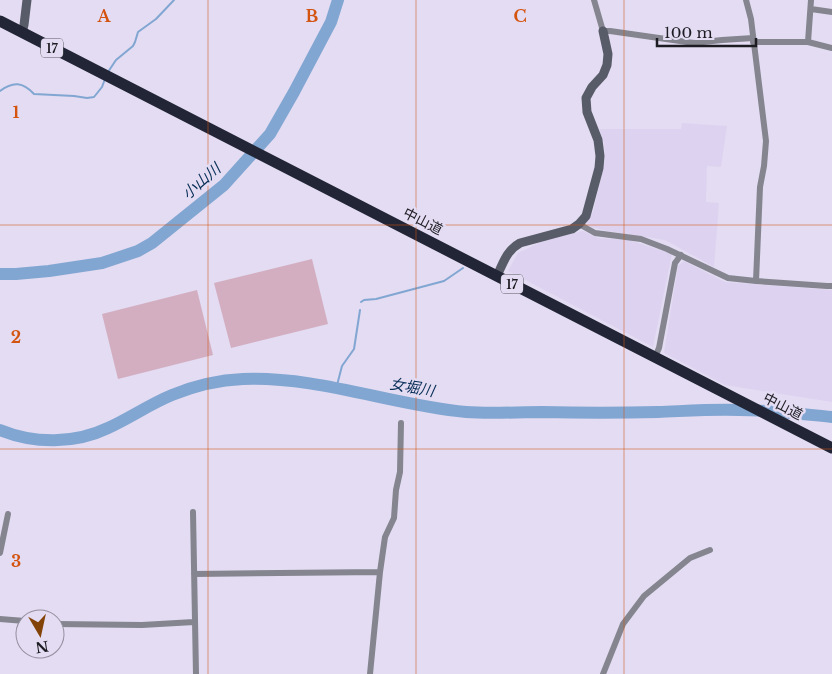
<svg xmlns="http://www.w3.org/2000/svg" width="832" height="674" font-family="'Libre Baskerville','Noto Sans JP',serif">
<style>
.built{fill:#ddd3f1}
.green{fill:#d3aec1}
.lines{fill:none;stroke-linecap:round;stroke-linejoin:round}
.stream{stroke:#82a6d2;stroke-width:2}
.river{stroke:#82a6d2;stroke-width:12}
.street{stroke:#84858f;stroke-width:6}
.secondary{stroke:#585b68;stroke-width:9}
.highway{stroke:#222535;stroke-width:11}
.grid{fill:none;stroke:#d4530e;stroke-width:1;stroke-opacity:0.55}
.labels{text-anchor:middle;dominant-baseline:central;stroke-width:5;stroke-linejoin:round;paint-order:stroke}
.shield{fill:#e3dcf2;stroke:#595661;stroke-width:1}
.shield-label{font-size:12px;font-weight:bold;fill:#1e1c23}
.street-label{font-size:14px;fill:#1e1c23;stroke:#e3dcf2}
.water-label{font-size:15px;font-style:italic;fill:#092f58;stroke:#e3dcf2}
.grid-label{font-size:16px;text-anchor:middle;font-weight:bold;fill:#d4530e;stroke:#e3dcf2;stroke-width:5;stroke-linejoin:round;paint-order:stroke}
</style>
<rect width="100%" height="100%" fill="#e3dcf2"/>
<path class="built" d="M 682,123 L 727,126 L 721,167 L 707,166 L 706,202 L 719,203 L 714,267 L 665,240 L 608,231 L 587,226 L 587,221 L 593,212 L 605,160 L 604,143 L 599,129 L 681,129 Z
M 583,231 L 598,238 L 629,240 L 672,254 L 653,347 L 508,271 L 518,253 L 545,240 Z
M 684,261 L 725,282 L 832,290 L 832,402 L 725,385 L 664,353 L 678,266 Z"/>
<path class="green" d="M 312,259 L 328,324 L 231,348 L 214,283 Z
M 197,290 L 213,355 L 118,379 L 102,314 Z"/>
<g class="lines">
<path class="stream" d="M 108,72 L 116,60 L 133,46 L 135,42 L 138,32 L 156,19 L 174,0
M 0,91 C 13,81 23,82 34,94 L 74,96 L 87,98 L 94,97 L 102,87 L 105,79
M 361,302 L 364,300 L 376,299 L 444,281 L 463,268
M 336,389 L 342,366 L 354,349 L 360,310"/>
<path class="river" d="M 0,274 L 16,274 L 49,271 L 102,263 L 138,251 L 152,243 L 224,185 L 270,134 L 294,92 L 331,22 L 338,0
M 0,430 C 34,444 75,444 108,428 C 130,418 150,404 172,395 C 194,386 219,380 243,379 C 319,376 391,405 466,412 C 491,414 517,412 543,412 C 581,413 619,413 658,412 C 685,411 712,409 739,410 C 770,410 801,414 832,417"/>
<path class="street" d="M 594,0 L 603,31 L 610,31 L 694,43 L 722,40 L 753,38
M 746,0 L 751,19 L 766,141 L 764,166 L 760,187 L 756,281
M 811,9 L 832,12
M 753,42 L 808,42 L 832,48
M 808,42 L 811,0
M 579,224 L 595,233 L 641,239 L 667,249 L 728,278 L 756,281 L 827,286 L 832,286
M 655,357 L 659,348 L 675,263 L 681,255
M 193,512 L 196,674
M 0,553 L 8,514
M 194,574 L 380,572
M 0,619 L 25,621
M 55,624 L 142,625 L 194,622
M 370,674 L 380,572 L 385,537 L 394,518 L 396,490 L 400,472 L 401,423
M 603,674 L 623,624 L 644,596 L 690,558 L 710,550"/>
<path class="secondary" d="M 22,32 L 24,25 L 27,0
M 497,276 C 503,263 507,250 520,243 L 572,229 L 579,224 L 586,216 L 599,168 L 600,156 L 598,140 L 587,112 L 586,98 L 592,87 L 603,75 L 607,65 L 608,54 L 603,31"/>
<path class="highway" d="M 0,21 L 832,448"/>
</g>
<path class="grid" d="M 208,0 L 208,674M 416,0 L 416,674M 624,0 L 624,674M 0,225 L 832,225M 0,449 L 832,449"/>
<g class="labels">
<g class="shield">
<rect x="41" y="38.5" width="22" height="19" rx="4"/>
<rect x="501" y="274.5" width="22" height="19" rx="4"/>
</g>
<g class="shield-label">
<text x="52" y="48">17</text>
<text x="512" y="284">17</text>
</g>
<g class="street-label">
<text transform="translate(423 221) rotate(27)">中山道</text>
<text transform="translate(783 406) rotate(27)">中山道</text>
</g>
<g class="water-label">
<text transform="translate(201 181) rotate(-41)">小山川</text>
<text transform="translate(412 387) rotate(10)">女堀川</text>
</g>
</g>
<g class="grid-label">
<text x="104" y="22">A</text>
<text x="312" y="22">B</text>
<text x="520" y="22">C</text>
<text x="16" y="118">1</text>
<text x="16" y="343">2</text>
<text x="16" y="567">3</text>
</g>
<g transform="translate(40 634) rotate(171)"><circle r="24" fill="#e3dcf2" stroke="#948f9f"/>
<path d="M0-4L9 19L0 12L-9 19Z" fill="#834308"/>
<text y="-8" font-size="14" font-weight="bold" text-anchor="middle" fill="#1e1c23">N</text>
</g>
<path d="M657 38v8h99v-8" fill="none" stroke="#1e1c23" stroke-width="2.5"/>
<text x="664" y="38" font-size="15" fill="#1e1c23" stroke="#e3dcf2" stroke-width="4" paint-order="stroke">100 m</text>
</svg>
